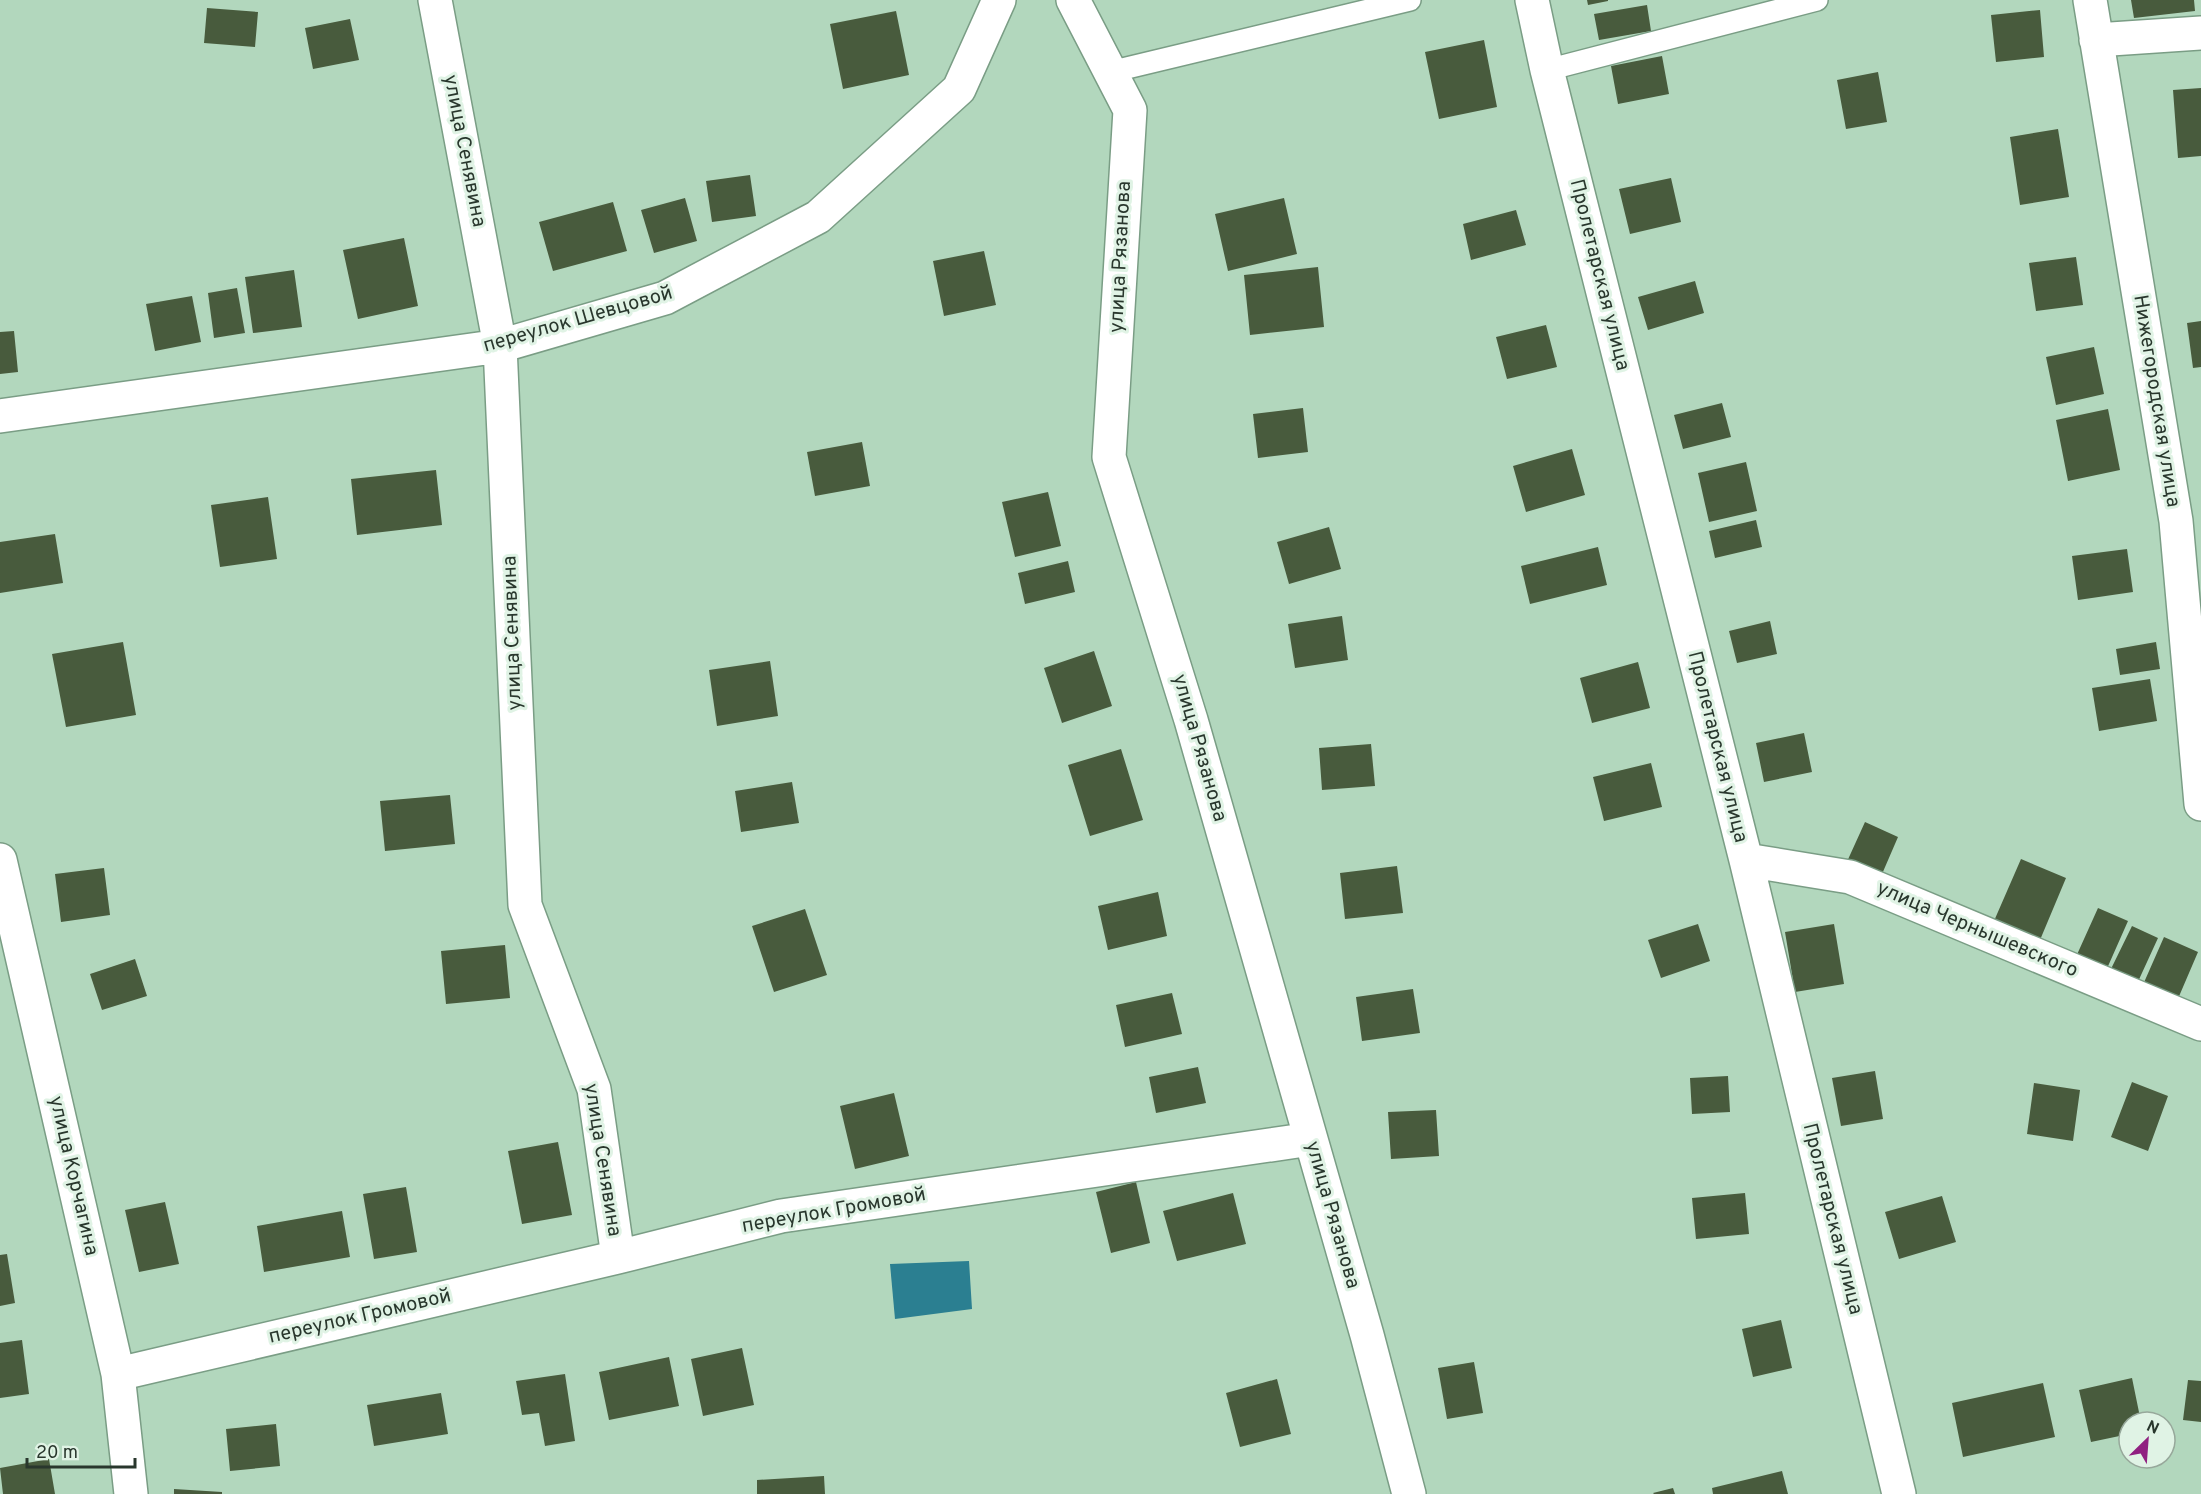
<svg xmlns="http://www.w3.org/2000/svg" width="2201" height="1494" font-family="Overpass,sans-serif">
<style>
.water{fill:#2b7f91}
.building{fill:#485b3d}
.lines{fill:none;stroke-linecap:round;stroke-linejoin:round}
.lane-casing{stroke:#7a9d85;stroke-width:24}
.street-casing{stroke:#7a9d85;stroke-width:36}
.lane{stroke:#fff;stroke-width:21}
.street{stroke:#fff;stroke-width:33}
.labels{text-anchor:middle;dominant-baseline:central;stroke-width:6;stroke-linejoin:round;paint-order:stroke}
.street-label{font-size:20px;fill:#29372d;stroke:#e0f3e5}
</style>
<rect width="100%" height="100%" fill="#b2d7bd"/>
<path class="water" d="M 969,1261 L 972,1309 L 895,1319 L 890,1264 Z"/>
<path class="building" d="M 1587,0 L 1608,0 L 1608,1 L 1588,5 Z
M 2131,0 L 2194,0 L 2195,11 L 2134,18 Z
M 1647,5 L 1651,31 L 1599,40 L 1594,14 Z
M 207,8 L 258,12 L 255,47 L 204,43 Z
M 2040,10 L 2044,57 L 1996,62 L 1991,15 Z
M 896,11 L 909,75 L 843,89 L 830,24 Z
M 350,19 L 359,60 L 313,69 L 305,28 Z
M 1484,40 L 1497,107 L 1439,119 L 1425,52 Z
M 1662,56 L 1669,94 L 1618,104 L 1611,66 Z
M 1878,72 L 1887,122 L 1846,129 L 1837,80 Z
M 2201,88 L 2201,156 L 2178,158 L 2173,90 Z
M 2058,129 L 2069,197 L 2020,205 L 2010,137 Z
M 750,175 L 756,216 L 712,222 L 706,181 Z
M 1671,178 L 1681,222 L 1630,234 L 1619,189 Z
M 685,198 L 697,241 L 654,253 L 641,210 Z
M 1284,198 L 1297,254 L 1228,271 L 1215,214 Z
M 613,202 L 627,251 L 553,271 L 539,222 Z
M 1516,210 L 1526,245 L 1471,260 L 1463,224 Z
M 404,238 L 418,306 L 358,319 L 343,250 Z
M 984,251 L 996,305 L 944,316 L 933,261 Z
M 2076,257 L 2083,305 L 2036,311 L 2029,263 Z
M 1318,267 L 1324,327 L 1250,335 L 1244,275 Z
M 294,270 L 302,327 L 253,333 L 245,277 Z
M 1695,281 L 1704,313 L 1648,330 L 1638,297 Z
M 237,288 L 245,333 L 214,338 L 208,293 Z
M 192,296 L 201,342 L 155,351 L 146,304 Z
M 2201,321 L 2201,367 L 2193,368 L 2187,323 Z
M 1546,325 L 1557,367 L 1507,379 L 1496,337 Z
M 14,331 L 18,372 L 0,374 L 0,332 Z
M 2094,347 L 2104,394 L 2056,405 L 2046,357 Z
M 1722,403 L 1731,437 L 1683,449 L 1674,415 Z
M 1303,408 L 1308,452 L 1258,458 L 1253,414 Z
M 2108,409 L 2120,470 L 2068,481 L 2056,420 Z
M 862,442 L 870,486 L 815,496 L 807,452 Z
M 1572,449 L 1585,495 L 1526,512 L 1513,466 Z
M 1746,462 L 1757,511 L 1709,522 L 1698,473 Z
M 436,470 L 442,525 L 357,535 L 351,479 Z
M 1048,492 L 1061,546 L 1015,557 L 1002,502 Z
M 268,497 L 277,559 L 220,567 L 211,505 Z
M 1756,520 L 1762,547 L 1715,558 L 1709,531 Z
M 1329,527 L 1341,569 L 1289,584 L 1277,542 Z
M 55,534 L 63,583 L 0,593 L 0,542 Z
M 1598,547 L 1607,585 L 1530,604 L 1521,566 Z
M 2127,549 L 2133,592 L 2078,600 L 2072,556 Z
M 1068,561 L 1075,592 L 1025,604 L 1018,573 Z
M 1342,616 L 1348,660 L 1295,668 L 1288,624 Z
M 1770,621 L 1777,654 L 1737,663 L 1729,631 Z
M 123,642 L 136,715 L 66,727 L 52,654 Z
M 2156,642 L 2160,669 L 2120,675 L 2116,649 Z
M 1094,651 L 1112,706 L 1062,723 L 1044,668 Z
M 770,661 L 778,716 L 717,726 L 709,670 Z
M 1638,662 L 1650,708 L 1592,723 L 1580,678 Z
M 2150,679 L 2157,721 L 2099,731 L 2092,688 Z
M 1804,733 L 1812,772 L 1764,782 L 1756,743 Z
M 1371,744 L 1375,786 L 1322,790 L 1319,748 Z
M 1121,749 L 1143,820 L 1090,836 L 1068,765 Z
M 1651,763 L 1662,807 L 1604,821 L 1593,777 Z
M 792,782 L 799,823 L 741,832 L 735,791 Z
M 450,795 L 455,844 L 385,851 L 380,801 Z
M 1865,822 L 1898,837 L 1879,881 L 1845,866 Z
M 2021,859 L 2066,878 L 2040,940 L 1994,921 Z
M 1397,866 L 1403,913 L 1345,919 L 1340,873 Z
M 104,868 L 110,915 L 61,922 L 55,874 Z
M 1158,892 L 1167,936 L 1108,950 L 1098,906 Z
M 2098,908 L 2128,921 L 2105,973 L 2075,959 Z
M 805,909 L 827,975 L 774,992 L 752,926 Z
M 1698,924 L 1710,961 L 1661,978 L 1648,940 Z
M 1834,924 L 1844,984 L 1795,992 L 1785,932 Z
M 2132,926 L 2158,938 L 2136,986 L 2109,973 Z
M 2164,937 L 2198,952 L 2177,1001 L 2142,987 Z
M 505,945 L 510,998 L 446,1004 L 441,951 Z
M 135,959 L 147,996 L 102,1010 L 90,974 Z
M 1413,989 L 1420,1033 L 1362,1041 L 1356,997 Z
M 1172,993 L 1182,1034 L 1125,1047 L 1116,1005 Z
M 1198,1067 L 1206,1103 L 1156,1113 L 1149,1077 Z
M 1875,1071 L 1883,1119 L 1841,1126 L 1832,1078 Z
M 1728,1076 L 1730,1112 L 1692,1114 L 1690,1078 Z
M 2132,1082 L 2168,1096 L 2148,1151 L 2111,1137 Z
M 2034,1083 L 2080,1090 L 2073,1141 L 2027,1134 Z
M 894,1093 L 909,1156 L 855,1169 L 840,1106 Z
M 1436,1110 L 1439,1156 L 1391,1159 L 1388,1112 Z
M 558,1142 L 572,1215 L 522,1224 L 508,1151 Z
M 1136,1182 L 1150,1243 L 1111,1253 L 1096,1192 Z
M 406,1187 L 417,1252 L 374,1259 L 363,1194 Z
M 1233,1193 L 1246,1244 L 1177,1261 L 1163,1211 Z
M 1745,1193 L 1749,1234 L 1696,1239 L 1692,1198 Z
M 1942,1196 L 1956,1242 L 1899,1259 L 1885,1212 Z
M 165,1202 L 179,1264 L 139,1272 L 125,1210 Z
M 342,1211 L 350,1257 L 264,1272 L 257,1226 Z
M 7,1254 L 15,1303 L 0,1306 L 0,1255 Z
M 1781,1320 L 1792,1368 L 1753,1377 L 1742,1329 Z
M 22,1340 L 29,1394 L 0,1398 L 0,1343 Z
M 742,1348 L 754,1405 L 703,1416 L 691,1359 Z
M 669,1357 L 679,1406 L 609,1420 L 599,1372 Z
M 1474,1362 L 1483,1413 L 1447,1419 L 1438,1368 Z
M 565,1374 L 575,1441 L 545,1446 L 539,1413 L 522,1415 L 516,1381 Z
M 2132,1378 L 2141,1422 L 2129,1422 L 2129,1434 L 2091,1442 L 2079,1390 Z
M 1277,1379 L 1291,1434 L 1240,1447 L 1226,1393 Z
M 2188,1380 L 2201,1381 L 2201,1422 L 2183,1420 Z
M 2043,1383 L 2055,1437 L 1963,1457 L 1952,1403 Z
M 441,1393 L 448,1434 L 374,1446 L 367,1405 Z
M 276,1424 L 280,1466 L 230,1471 L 226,1429 Z
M 49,1459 L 55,1494 L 3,1494 L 0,1468 Z
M 1782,1471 L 1788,1494 L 1713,1494 L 1712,1488 Z
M 824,1476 L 825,1494 L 757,1494 L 757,1480 Z
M 1673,1488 L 1675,1494 L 1654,1494 L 1653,1493 Z
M 174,1489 L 222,1492 L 222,1494 L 174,1494 Z"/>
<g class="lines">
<g class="lane-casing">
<path id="lane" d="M 1547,70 L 1817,0
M 1110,72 L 1410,0"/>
</g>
<g class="street-casing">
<path id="street" d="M 435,0 L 500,346 L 525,905 L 594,1089 L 618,1257
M 1073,0 L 1130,110 L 1109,457 L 1191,720 L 1367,1335 L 1409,1494
M 1532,0 L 1547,70 L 1746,860 L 1899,1494
M 2090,0 L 2176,521 L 2201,804
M 2096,40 L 2201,33
M 0,416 L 500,346 L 665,298 L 818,217 L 959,89 L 999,0
M 0,860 L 118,1374 L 131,1494
M 1746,860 L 1850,877 L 2201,1024
M 118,1374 L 618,1257 L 781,1216 L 1311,1139"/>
</g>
<use href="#lane" class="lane"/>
<use href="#street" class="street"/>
</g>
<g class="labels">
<g class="street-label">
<text transform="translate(464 151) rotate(79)">улица Сенявина</text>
<text transform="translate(1121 257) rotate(-87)">улица Рязанова</text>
<text transform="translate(1599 275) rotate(76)">Пролетарская улица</text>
<text transform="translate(578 320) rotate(-16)">переулок Шевцовой</text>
<text transform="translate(2156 401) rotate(81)">Нижегородская улица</text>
<text transform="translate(513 633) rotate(-92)">улица Сенявина</text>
<text transform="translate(1717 747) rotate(76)">Пролетарская улица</text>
<text transform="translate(1199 748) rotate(74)">улица Рязанова</text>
<text transform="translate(1977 930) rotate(23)">улица Чернышевского</text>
<text transform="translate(602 1160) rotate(81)">улица Сенявина</text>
<text transform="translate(73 1176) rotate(77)">улица Корчагина</text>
<text transform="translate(834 1211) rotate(-10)">переулок Громовой</text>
<text transform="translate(1332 1215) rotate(74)">улица Рязанова</text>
<text transform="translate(1832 1219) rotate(76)">Пролетарская улица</text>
<text transform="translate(360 1317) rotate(-13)">переулок Громовой</text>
</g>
</g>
<g transform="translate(2147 1440) rotate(25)"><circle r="28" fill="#e0f3e5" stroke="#97a89b" stroke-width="1.5"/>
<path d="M0-4.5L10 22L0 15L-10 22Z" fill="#902081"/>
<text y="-9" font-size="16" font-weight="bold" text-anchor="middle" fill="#29372d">N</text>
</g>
<path d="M27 1458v9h108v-9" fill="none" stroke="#29372d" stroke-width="3"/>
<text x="36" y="1458" font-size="18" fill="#29372d" stroke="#e0f3e5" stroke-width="4.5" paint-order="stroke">20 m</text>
</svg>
